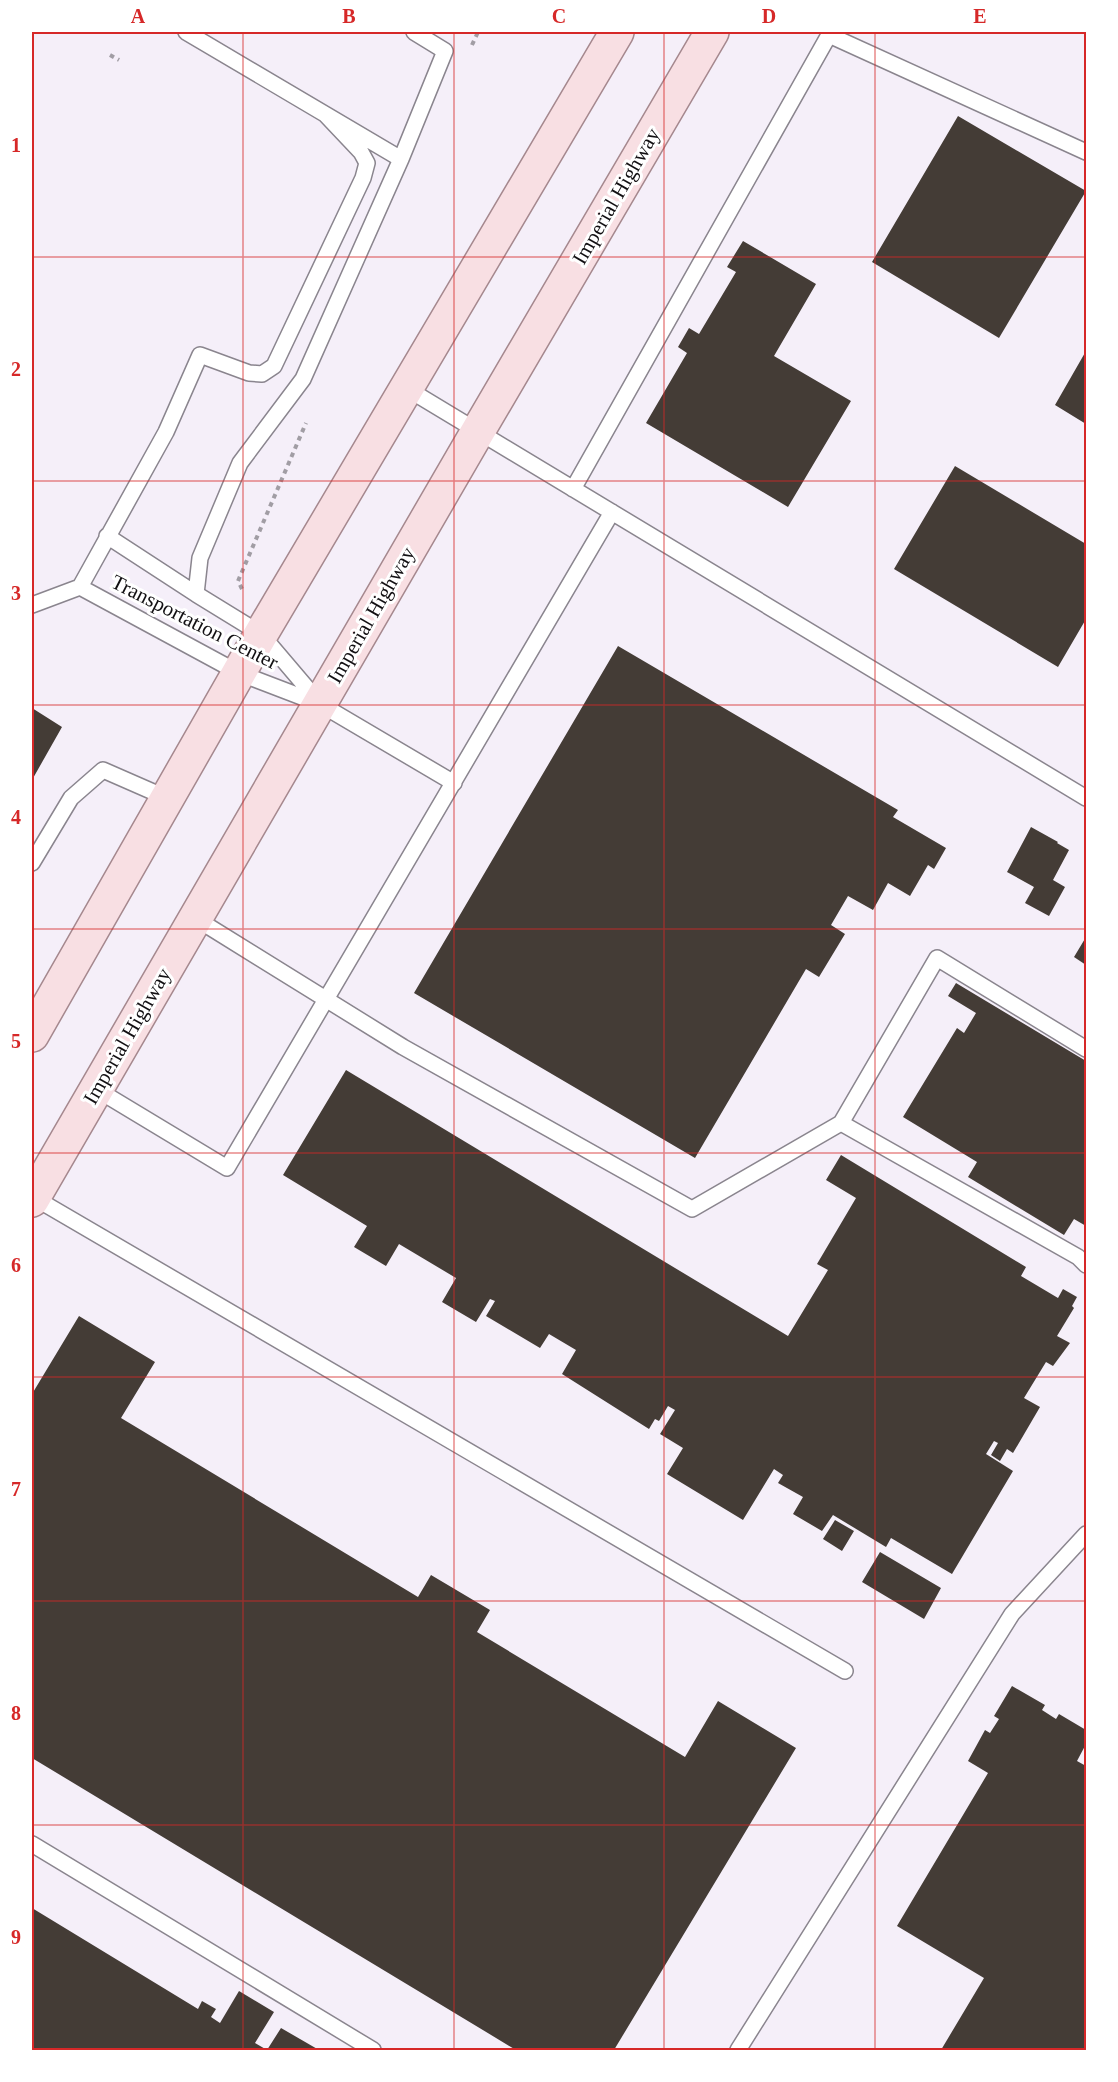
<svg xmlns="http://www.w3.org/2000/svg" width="1118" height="2082" font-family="Georgia,serif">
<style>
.building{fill:#443c36}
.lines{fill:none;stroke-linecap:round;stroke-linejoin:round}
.service-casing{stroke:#8a858e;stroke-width:18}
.primary-casing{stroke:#a5888e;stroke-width:36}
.path{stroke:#a19da4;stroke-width:4;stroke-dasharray:4.5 4.5;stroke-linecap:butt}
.service{stroke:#fff;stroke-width:15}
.primary{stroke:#f8dfe3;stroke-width:33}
.grid{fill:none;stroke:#d62828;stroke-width:1.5;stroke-opacity:0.55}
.labels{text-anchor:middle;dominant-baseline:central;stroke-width:6;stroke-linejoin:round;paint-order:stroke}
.street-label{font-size:21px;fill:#121013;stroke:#fff}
.neatline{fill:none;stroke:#d62828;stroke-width:2}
.grid-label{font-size:20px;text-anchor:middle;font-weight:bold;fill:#d62828}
</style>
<rect width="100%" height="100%" fill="#f5eff9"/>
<path class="building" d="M 958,116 L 1086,191 L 999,338 L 872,262 Z
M 743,241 L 816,284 L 774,356 L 851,401 L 788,507 L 646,423 L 687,353 L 678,347 L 689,328 L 699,334 L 736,272 L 727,267 Z
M 1086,351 L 1086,424 L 1055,405 Z
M 955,466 L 1086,544 L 1086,619 L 1058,667 L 894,569 Z
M 618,646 L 898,810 L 893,817 L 946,848 L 934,869 L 928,865 L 910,896 L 888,883 L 873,910 L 848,896 L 831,925 L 845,934 L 819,977 L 806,969 L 695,1158 L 414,993 Z
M 32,708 L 62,727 L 32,780 Z
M 1031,827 L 1058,842 L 1057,843 L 1069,850 L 1053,880 L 1065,887 L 1049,916 L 1025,903 L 1034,887 L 1007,872 Z
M 1086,937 L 1086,965 L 1074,957 Z
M 956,983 L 1086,1061 L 1086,1226 L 1074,1219 L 1064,1235 L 968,1177 L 977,1162 L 903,1117 L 957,1028 L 964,1033 L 976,1013 L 948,996 Z
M 346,1070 L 788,1336 L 828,1270 L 817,1264 L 856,1198 L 826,1180 L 841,1155 L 1026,1267 L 1021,1276 L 1058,1298 L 1063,1289 L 1077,1297 L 1072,1306 L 1074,1308 L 1057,1336 L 1070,1343 L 1053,1366 L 1046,1362 L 1024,1398 L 1040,1407 L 1013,1453 L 1007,1449 L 1000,1461 L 991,1455 L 998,1443 L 994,1441 L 986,1454 L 1013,1471 L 952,1574 L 891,1538 L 886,1547 L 833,1515 L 822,1531 L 793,1514 L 803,1497 L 778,1483 L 783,1475 L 774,1469 L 743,1520 L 667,1474 L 683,1448 L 660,1434 L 675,1410 L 668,1406 L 659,1421 L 655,1419 L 649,1429 L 562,1374 L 576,1350 L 549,1334 L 540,1348 L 486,1316 L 495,1301 L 490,1299 L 476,1322 L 442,1302 L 456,1278 L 399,1244 L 386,1266 L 354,1247 L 367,1226 L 283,1175 Z
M 79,1316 L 155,1362 L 121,1418 L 418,1597 L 431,1575 L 490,1610 L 477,1632 L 685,1757 L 718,1701 L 796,1748 L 614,2050 L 516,2050 L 32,1758 L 32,1394 Z
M 835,1520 L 854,1531 L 842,1551 L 823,1539 Z
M 880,1552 L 941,1588 L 924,1619 L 862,1582 Z
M 1012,1686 L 1045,1705 L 1042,1710 L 1056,1719 L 1059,1714 L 1086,1730 L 1086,1744 L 1077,1761 L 1086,1766 L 1086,2047 L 1084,2050 L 941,2050 L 984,1978 L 897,1926 L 988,1773 L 968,1761 L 985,1730 L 990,1733 L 999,1719 L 994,1716 Z
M 32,1908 L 198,2009 L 202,2001 L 216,2009 L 211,2017 L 220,2023 L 239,1991 L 274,2012 L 255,2043 L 267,2050 L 281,2028 L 319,2050 L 32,2050 Z"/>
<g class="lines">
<g class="service-casing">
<path id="service" d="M 186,32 L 401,159
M 406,388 L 1086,798
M 573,489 L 829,35 L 1086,152
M 107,536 L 196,594 L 261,634 L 318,701
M 80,587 L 239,673 L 320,704 L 454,783
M 196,594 L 200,558 L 240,463 L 303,379 L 401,159 L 445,51 L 414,32
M 32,605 L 80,587 L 166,432 L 200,355 L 249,373 L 262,374 L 274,366 L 363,178 L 367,163 L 361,152 L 326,115
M 32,863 L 71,798 L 103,770 L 167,798
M 195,918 L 403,1047 L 692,1209 L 841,1123
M 1086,1049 L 937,958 L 841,1123 L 1078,1257 L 1086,1265
M 96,1089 L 227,1168 L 612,512
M 33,1197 L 845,1671
M 32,1844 L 373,2050
M 738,2050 L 1012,1614 L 1086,1534"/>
</g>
<g class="primary-casing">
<path id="primary" d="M 32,1035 L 261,634 L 617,32
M 32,1200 L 478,431 L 712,32"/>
</g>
<path class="path" d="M 472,45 L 478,32
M 110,55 L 119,60
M 242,589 L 238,581 L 306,423"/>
<use href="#service" class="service"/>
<use href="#primary" class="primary"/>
</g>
<path class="grid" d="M 243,32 L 243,2050M 454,32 L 454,2050M 664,32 L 664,2050M 875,32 L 875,2050M 32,257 L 1086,257M 32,481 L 1086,481M 32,705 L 1086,705M 32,929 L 1086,929M 32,1153 L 1086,1153M 32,1377 L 1086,1377M 32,1601 L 1086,1601M 32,1825 L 1086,1825"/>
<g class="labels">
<g class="street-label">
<text transform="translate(616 196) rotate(-60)">Imperial Highway</text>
<text transform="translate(371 615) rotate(-60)">Imperial Highway</text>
<text transform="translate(195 622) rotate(27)">Transportation Center</text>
<text transform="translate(127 1036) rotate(-60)">Imperial Highway</text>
</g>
</g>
<rect width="1118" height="2082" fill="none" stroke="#ffffff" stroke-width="66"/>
<rect x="33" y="33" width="1052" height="2016" class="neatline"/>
<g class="grid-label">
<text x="138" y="23">A</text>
<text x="349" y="23">B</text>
<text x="559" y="23">C</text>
<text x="769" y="23">D</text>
<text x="980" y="23">E</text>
<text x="16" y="152">1</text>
<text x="16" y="376">2</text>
<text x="16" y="600">3</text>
<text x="16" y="824">4</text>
<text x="16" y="1048">5</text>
<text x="16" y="1272">6</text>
<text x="16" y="1496">7</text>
<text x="16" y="1720">8</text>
<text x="16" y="1944">9</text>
</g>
</svg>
